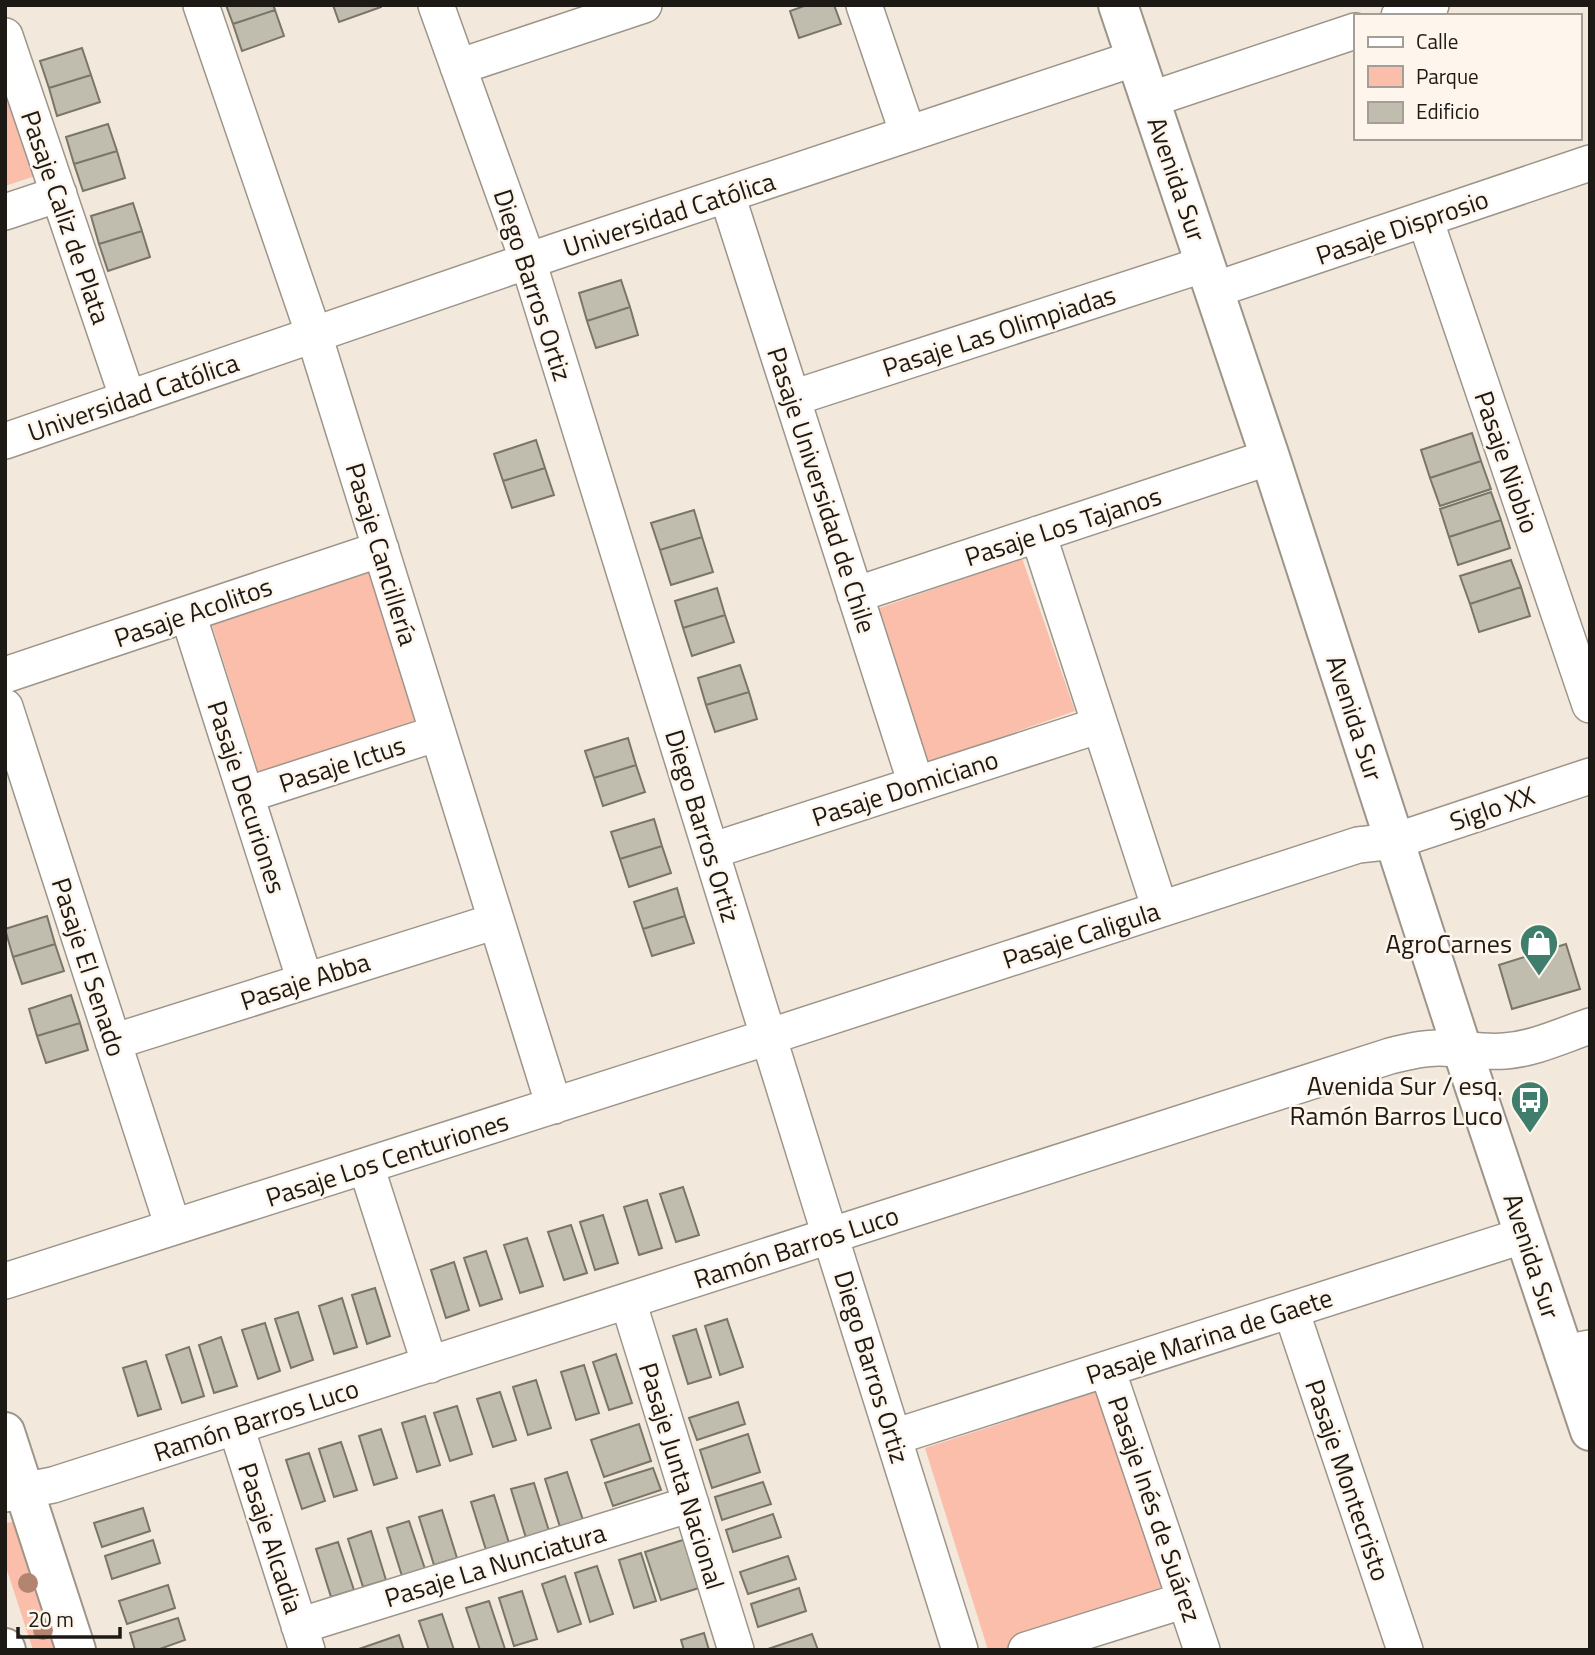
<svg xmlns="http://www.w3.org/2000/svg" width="1595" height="1655" font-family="'Titillium Web',sans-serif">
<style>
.green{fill:#fabeab}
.building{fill:#c0bdaf;stroke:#797669;stroke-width:2}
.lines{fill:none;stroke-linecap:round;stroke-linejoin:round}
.minor-casing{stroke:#9d9589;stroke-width:38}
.tertiary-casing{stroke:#9d9589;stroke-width:42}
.secondary-casing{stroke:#9d9589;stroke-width:42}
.minor{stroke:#fff;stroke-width:35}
.tertiary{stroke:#fff;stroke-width:38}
.secondary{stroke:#fff;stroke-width:38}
.tree{fill:#b38571}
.labels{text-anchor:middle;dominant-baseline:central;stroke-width:5;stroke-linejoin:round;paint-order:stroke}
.street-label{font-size:26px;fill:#1d1a15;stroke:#fef6ec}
.poi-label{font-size:26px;fill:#1d1a15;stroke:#fef6ec;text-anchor:end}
</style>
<rect width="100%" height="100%" fill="#f2e9dc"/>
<path class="green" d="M 5,86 L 35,176 L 5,186 Z
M 1022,558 L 1075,711 L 927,763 L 874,610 Z
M 371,572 L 417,720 L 259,774 L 211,622 Z
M 1112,1387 L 1177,1597 L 1022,1650 L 988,1650 L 925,1448 Z
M 13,1522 L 23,1529 L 62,1650 L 33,1650 L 5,1564 L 5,1523 Z"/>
<path class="building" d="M 226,5 L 273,5 L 275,10 L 233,24 Z
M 333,5 L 381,5 L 381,7 L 339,22 Z
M 807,5 L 834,5 L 841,24 L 799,38 L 790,11 Z
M 275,10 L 284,36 L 242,51 L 233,24 Z
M 82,48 L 91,75 L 49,88 L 40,61 Z
M 91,75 L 100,102 L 57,116 L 49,88 Z
M 108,124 L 117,151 L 74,164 L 66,137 Z
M 117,151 L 125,178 L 83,191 L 74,164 Z
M 133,203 L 142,231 L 99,244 L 91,216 Z
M 142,231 L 150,257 L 108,271 L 99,244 Z
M 621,280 L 630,307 L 587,321 L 579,293 Z
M 630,307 L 638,335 L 596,348 L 587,321 Z
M 1472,433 L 1481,461 L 1430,478 L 1421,450 Z
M 536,440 L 545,468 L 503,481 L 494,454 Z
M 1481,461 L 1491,489 L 1440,506 L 1430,478 Z
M 545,468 L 554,495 L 512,508 L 503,481 Z
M 1491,492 L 1501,520 L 1449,537 L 1440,509 Z
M 694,510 L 702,537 L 660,550 L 651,523 Z
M 1501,520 L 1510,548 L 1458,565 L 1449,537 Z
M 702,537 L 713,572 L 671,585 L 660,550 Z
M 1511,560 L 1521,587 L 1470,604 L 1460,576 Z
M 1521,587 L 1530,616 L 1479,632 L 1470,604 Z
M 717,588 L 725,615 L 683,628 L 675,601 Z
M 725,615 L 734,642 L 692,656 L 683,628 Z
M 740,665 L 749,692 L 706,705 L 698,678 Z
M 749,692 L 757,719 L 715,732 L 706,705 Z
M 628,738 L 636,765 L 594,778 L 585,751 Z
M 636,765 L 645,792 L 603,806 L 594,778 Z
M 654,819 L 662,846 L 620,859 L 611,832 Z
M 662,846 L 671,873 L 629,887 L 620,859 Z
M 677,888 L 685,916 L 643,929 L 634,902 Z
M 47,916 L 55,944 L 13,957 L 5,929 Z
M 685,916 L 694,943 L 652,956 L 643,929 Z
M 55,944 L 64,971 L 22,984 L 13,957 Z
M 1566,944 L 1580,989 L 1512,1009 L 1499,965 Z
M 71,995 L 80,1023 L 37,1036 L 29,1009 Z
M 80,1023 L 88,1050 L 46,1063 L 37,1036 Z
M 683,1187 L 699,1235 L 676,1242 L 660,1194 Z
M 647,1200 L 662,1248 L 639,1255 L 624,1207 Z
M 603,1215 L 618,1263 L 595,1270 L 580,1222 Z
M 571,1225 L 587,1273 L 564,1280 L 548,1232 Z
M 527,1238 L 543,1286 L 520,1293 L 504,1245 Z
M 486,1251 L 502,1299 L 480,1306 L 464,1258 Z
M 454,1262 L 469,1310 L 446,1318 L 431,1270 Z
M 375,1288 L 390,1336 L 367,1344 L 352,1295 Z
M 342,1298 L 357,1347 L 334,1354 L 319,1306 Z
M 298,1312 L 313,1360 L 291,1368 L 275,1319 Z
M 727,1319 L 743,1367 L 720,1375 L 705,1326 Z
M 265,1323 L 280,1371 L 258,1379 L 242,1330 Z
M 696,1329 L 711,1377 L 688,1384 L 673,1336 Z
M 221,1337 L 237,1386 L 214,1393 L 199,1345 Z
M 189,1347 L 204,1396 L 182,1403 L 166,1355 Z
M 616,1354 L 632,1403 L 609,1410 L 593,1362 Z
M 146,1361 L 161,1409 L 138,1416 L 123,1368 Z
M 584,1365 L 599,1413 L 576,1420 L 561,1372 Z
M 536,1380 L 551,1428 L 528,1435 L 513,1387 Z
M 500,1392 L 516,1440 L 493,1447 L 477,1399 Z
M 738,1402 L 745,1424 L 697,1440 L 689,1418 Z
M 457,1406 L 472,1454 L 450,1461 L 434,1413 Z
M 425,1416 L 440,1465 L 417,1472 L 402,1423 Z
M 639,1424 L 651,1461 L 604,1477 L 591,1440 Z
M 381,1429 L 397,1478 L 374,1485 L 359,1436 Z
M 748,1434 L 760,1472 L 712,1488 L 700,1450 Z
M 341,1442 L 357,1490 L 334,1497 L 319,1449 Z
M 309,1453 L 325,1501 L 302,1509 L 286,1460 Z
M 653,1468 L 661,1490 L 613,1506 L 605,1483 Z
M 567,1472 L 583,1520 L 560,1527 L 545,1479 Z
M 763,1482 L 771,1504 L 722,1520 L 715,1497 Z
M 534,1483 L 549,1531 L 526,1538 L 511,1489 Z
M 494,1495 L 509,1543 L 486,1550 L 471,1502 Z
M 143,1508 L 150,1531 L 102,1547 L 94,1523 Z
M 442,1510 L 457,1558 L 434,1565 L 419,1517 Z
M 773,1514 L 781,1537 L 733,1552 L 726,1530 Z
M 409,1521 L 425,1569 L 402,1576 L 387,1528 Z
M 371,1531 L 386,1580 L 363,1587 L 348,1539 Z
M 686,1539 L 702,1587 L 661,1600 L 645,1552 Z
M 153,1540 L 160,1563 L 112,1579 L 105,1556 Z
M 338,1542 L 354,1590 L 331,1597 L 316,1549 Z
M 641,1553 L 656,1601 L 634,1608 L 619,1560 Z
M 788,1556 L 796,1579 L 748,1594 L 740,1572 Z
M 597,1566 L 613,1614 L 590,1622 L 575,1573 Z
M 565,1576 L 581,1624 L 558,1632 L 542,1584 Z
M 168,1585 L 175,1608 L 127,1624 L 119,1601 Z
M 799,1588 L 806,1611 L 758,1627 L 751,1604 Z
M 522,1591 L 537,1639 L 514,1646 L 499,1598 Z
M 489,1601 L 505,1649 L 480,1650 L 466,1608 Z
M 442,1614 L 454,1650 L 429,1650 L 419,1621 Z
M 178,1618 L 185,1640 L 157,1650 L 135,1650 L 130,1633 Z
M 704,1633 L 709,1650 L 684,1650 L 681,1640 Z
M 812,1634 L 818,1650 L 765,1650 Z
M 399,1635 L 404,1650 L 356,1650 Z"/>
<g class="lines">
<g class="minor-casing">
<path id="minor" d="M 201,5 L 314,335 L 554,1106
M 436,5 L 528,261 L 823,1213 L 960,1650
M 864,5 L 908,134
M 1399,16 L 1431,5
M 5,36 L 128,399
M 458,67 L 644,5
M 1149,100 L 1355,31
M 727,195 L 916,784
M 5,212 L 59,194
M 1425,219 L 1590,705
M 1214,290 L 1590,163
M 793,398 L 1205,264
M 5,441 L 554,252 L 1136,58
M 1038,534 L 1160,909
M 855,595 L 1270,457
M 188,614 L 305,981
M 5,675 L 381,549
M 5,707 L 173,1227
M 246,795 L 438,733
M 711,851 L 1100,725
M 113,1042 L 496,921
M 366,1166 L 430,1365
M 5,1281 L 768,1037 L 1358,845 L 1395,841 L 1590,776
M 628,1301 L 736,1650
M 1291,1310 L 1405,1650
M 1564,1353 L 1590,1348
M 1107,1369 L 1202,1650
M 236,1427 L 307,1650
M 894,1437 L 1525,1235
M 5,1494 L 53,1485 L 1390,1056 C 1406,1052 1422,1048 1439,1048 C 1461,1048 1483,1053 1505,1051 C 1534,1049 1563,1035 1590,1026
M 299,1626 L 691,1504
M 1026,1650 L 1185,1600"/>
</g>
<g class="tertiary-casing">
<path id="tertiary" d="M 1118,5 L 1270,457 L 1462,1049 L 1590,1431"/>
</g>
<g class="secondary-casing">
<path id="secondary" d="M 5,1432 L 76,1650
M 5,1648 L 6,1650"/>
</g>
<use href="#minor" class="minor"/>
<use href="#tertiary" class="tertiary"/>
<use href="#secondary" class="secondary"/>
</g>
<g class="tree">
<circle cx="28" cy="1583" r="10"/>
<circle cx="43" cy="1630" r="10"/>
</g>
<defs>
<g id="shop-pin" transform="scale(2.0125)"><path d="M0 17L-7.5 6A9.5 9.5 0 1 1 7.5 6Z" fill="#3f7e6c" stroke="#fef6ec"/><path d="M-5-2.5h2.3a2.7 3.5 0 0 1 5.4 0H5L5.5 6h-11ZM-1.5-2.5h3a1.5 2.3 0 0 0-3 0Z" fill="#fff"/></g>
<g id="bus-pin" transform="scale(2.0125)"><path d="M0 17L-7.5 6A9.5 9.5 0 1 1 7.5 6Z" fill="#3f7e6c" stroke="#fef6ec"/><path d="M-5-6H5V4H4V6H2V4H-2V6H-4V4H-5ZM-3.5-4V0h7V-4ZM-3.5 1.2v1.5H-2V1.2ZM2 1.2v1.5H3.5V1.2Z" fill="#fff"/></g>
</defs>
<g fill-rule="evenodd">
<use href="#shop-pin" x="1539" y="943"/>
<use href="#bus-pin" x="1530" y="1100"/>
</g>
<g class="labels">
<g class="street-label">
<text transform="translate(1177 179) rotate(71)">Avenida Sur</text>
<text transform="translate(669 214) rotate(-18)">Universidad Católica</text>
<text transform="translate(66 217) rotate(71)">Pasaje Caliz de Plata</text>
<text transform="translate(1402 227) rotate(-19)">Pasaje Disprosio</text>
<text transform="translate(533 285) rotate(72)">Diego Barros Ortiz</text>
<text transform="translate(999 331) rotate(-18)">Pasaje Las Olimpiadas</text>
<text transform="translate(133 397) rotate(-19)">Universidad Católica</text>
<text transform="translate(1507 462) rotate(71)">Pasaje Niobio</text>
<text transform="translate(822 490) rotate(72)">Pasaje Universidad de Chile</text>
<text transform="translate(1063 526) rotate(-18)">Pasaje Los Tajanos</text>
<text transform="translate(382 554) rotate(73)">Pasaje Cancillería</text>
<text transform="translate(193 612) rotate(-19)">Pasaje Acolitos</text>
<text transform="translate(1355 718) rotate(72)">Avenida Sur</text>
<text transform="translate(342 764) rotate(-18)">Pasaje Ictus</text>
<text transform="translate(905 788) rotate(-18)">Pasaje Domiciano</text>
<text transform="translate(247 797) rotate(72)">Pasaje Decuriones</text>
<text transform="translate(1492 808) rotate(-19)">Siglo XX</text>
<text transform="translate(703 826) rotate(73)">Diego Barros Ortiz</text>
<text transform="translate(1081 935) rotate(-18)">Pasaje Caligula</text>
<text transform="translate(89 967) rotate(72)">Pasaje El Senado</text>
<text transform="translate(305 981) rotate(-18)">Pasaje Abba</text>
<text transform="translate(387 1159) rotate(-18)">Pasaje Los Centuriones</text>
<text transform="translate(796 1247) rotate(-18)">Ramón Barros Luco</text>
<text transform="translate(1532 1256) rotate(72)">Avenida Sur</text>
<text transform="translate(1209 1336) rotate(-18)">Pasaje Marina de Gaete</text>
<text transform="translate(872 1367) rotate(73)">Diego Barros Ortiz</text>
<text transform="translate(256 1420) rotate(-18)">Ramón Barros Luco</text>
<text transform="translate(682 1476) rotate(73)">Pasaje Junta Nacional</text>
<text transform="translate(1348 1480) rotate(71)">Pasaje Montecristo</text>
<text transform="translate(1155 1509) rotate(71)">Pasaje Inés de Suárez</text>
<text transform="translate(271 1538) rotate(72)">Pasaje Alcadia</text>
<text transform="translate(495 1565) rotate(-17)">Pasaje La Nunciatura</text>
</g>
<g class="poi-label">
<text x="1512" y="943">AgroCarnes</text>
<text x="1503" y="1085">Avenida Sur / esq.<tspan x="1503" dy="30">Ramón Barros Luco</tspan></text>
</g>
</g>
<rect width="1595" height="1655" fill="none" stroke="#1d1a15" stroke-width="14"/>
<rect x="1354" y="14" width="228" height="126" fill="#fef6ec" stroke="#a49e96" stroke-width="2"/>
<rect x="1368" y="37" width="35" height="10" fill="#ffffff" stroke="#a49e96" stroke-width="2"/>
<text x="1416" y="49" font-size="21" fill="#1d1a15">Calle</text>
<rect x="1368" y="66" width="35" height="21" fill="#fabeab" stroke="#a49e96" stroke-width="2"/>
<text x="1416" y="84" font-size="21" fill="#1d1a15">Parque</text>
<rect x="1368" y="102" width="35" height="21" fill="#c0bdaf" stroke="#a49e96" stroke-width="2"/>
<text x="1416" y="119" font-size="21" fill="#1d1a15">Edificio</text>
<path d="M18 1627v10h102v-10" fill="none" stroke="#1d1a15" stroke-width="3.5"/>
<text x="28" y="1627" font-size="21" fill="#1d1a15" stroke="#fef6ec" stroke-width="5" paint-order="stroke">20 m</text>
</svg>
